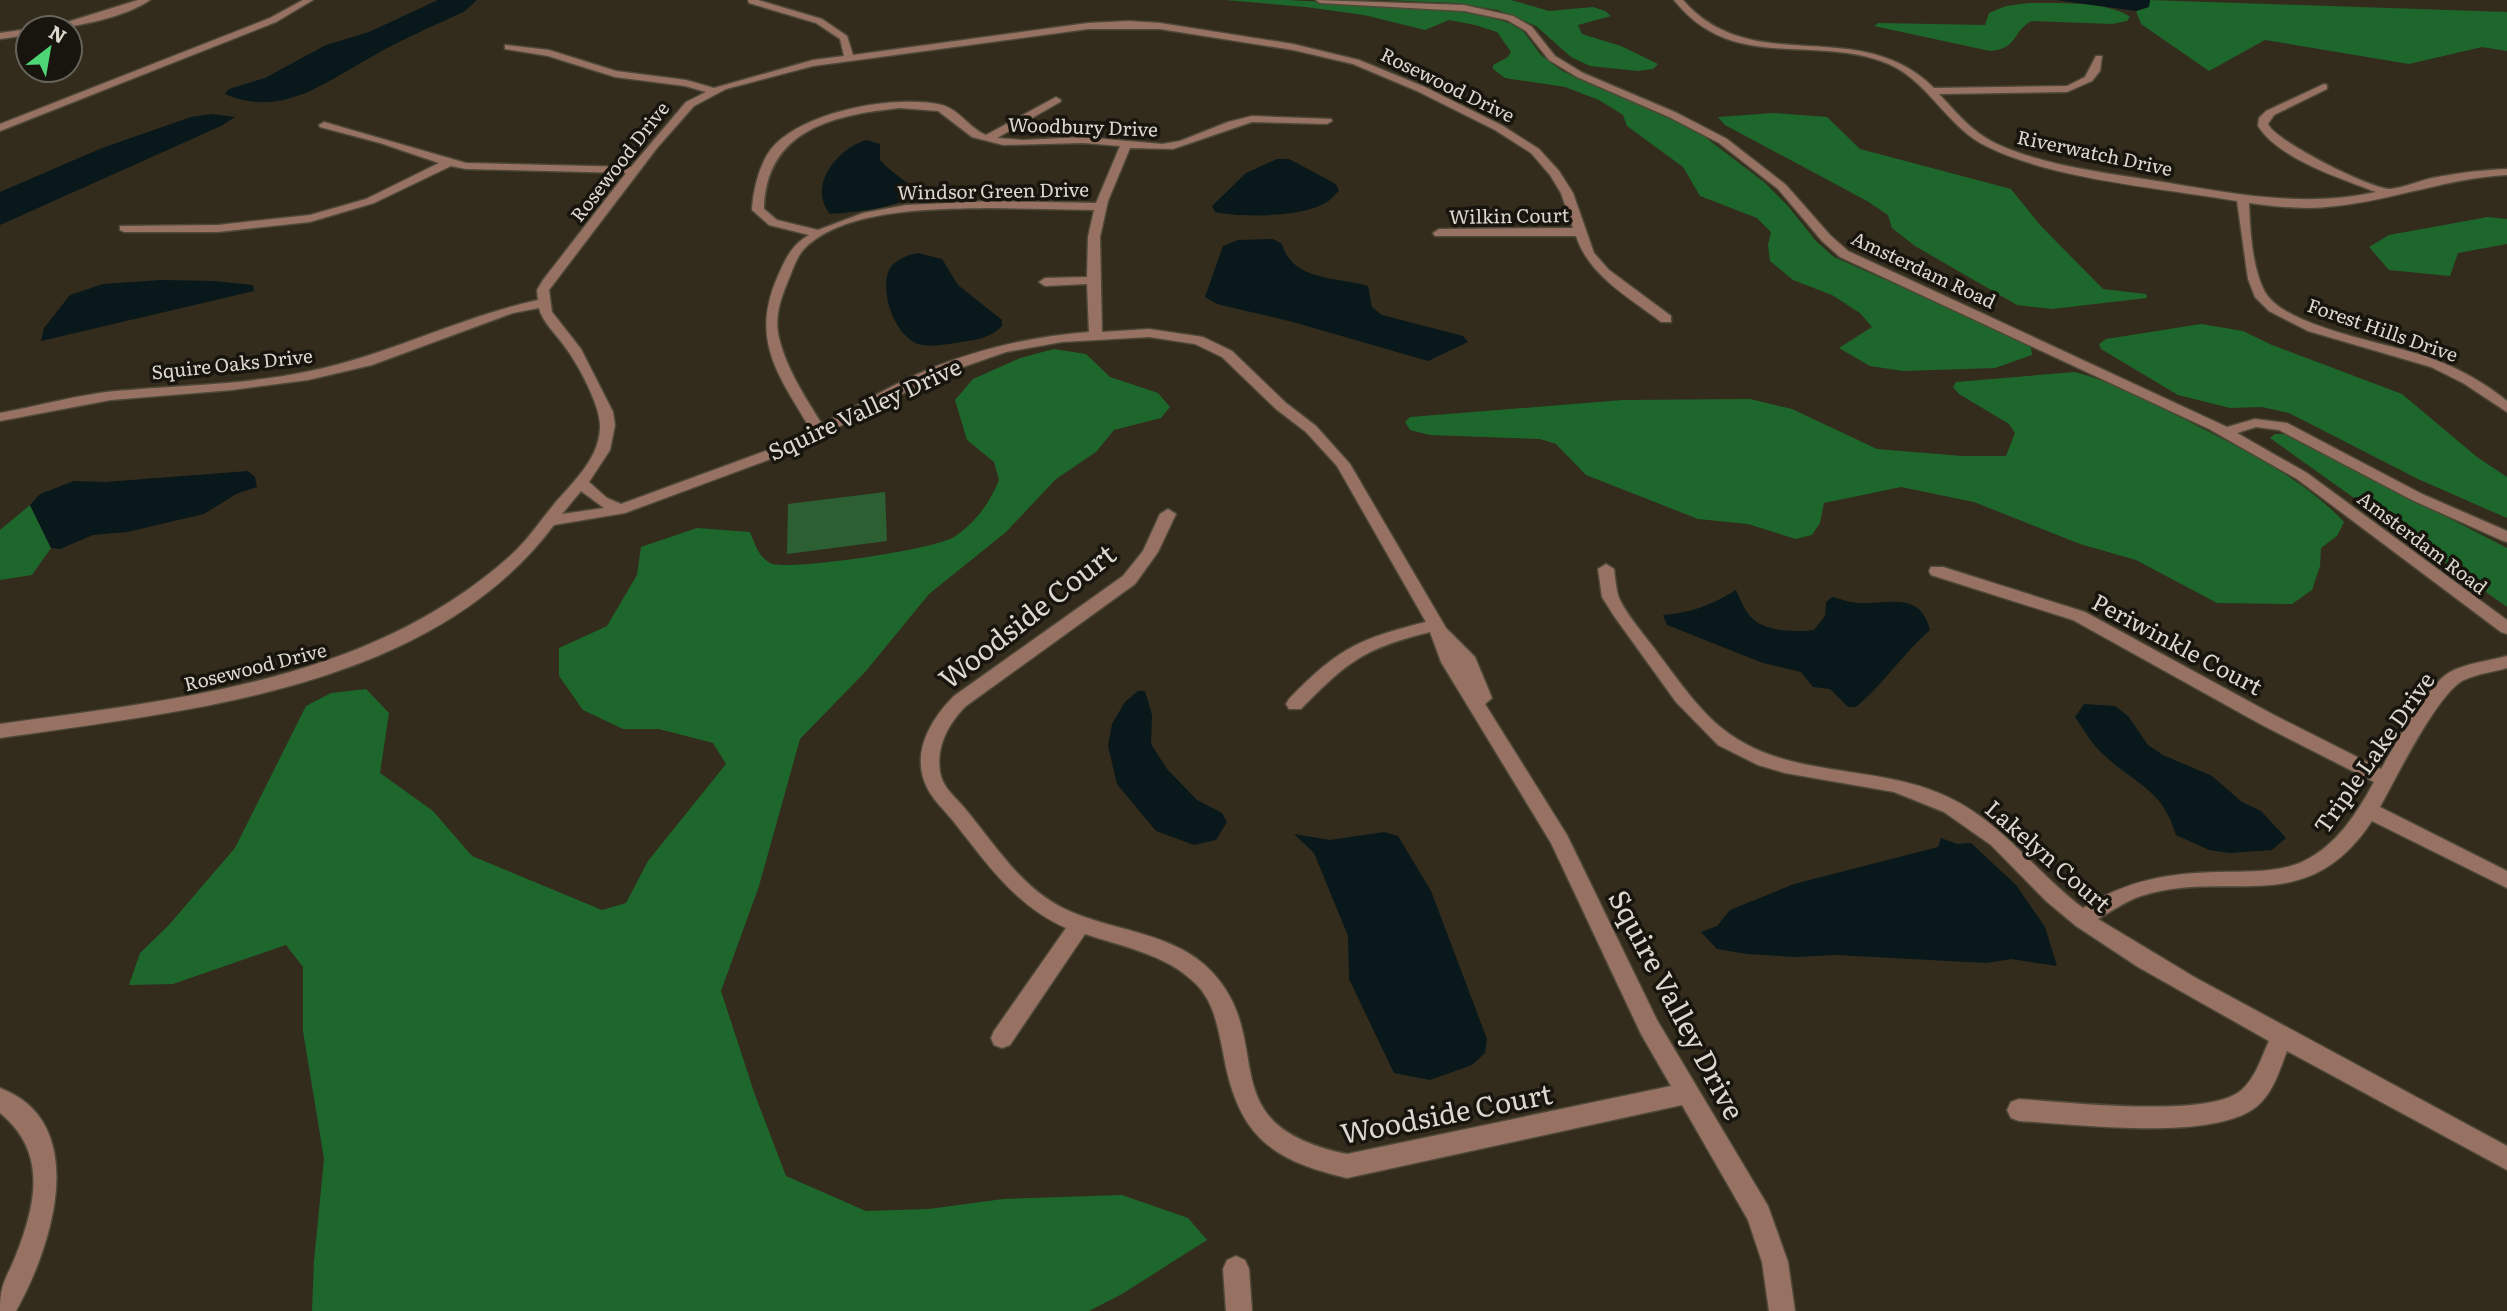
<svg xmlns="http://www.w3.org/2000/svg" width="2507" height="1311" font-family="Literata,serif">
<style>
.green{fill:#2c6033}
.forest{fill:#1d672c}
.water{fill:#08181b}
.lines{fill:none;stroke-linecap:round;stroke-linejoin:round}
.minor-casing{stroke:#4e4838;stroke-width:3}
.minor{fill:#977262;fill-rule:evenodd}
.labels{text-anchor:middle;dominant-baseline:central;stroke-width:7;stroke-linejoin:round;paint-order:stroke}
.far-street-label{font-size:19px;fill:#dcd8ce;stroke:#18150e}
.street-label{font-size:23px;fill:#dcd8ce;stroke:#18150e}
.near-street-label{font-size:28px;fill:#dcd8ce;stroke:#18150e}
</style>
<rect width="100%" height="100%" fill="#332c1c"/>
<path class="green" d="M 885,492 L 887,541 L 787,554 L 788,504 Z"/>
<path class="forest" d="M 1225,0 L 1286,0 L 1432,7 L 1466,10 L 1509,23 L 1523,31 L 1541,55 L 1562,71 L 1671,119 L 1705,137 L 1764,182 L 1788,206 L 1816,241 L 1834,257 L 1994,328 L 2031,347 L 2032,355 L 1995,368 L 1903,371 L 1870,366 L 1839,348 L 1872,327 L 1860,313 L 1832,295 L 1793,280 L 1770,261 L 1768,245 L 1771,232 L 1757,218 L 1700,196 L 1683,167 L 1627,126 L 1623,115 L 1599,100 L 1565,87 L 1505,78 L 1493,69 L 1493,65 L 1508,57 L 1511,52 L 1497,32 L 1475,25 L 1449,20 L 1425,30 L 1364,15 L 1306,7 Z
M 1385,0 L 1511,0 L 1549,11 L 1593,7 L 1605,11 L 1611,16 L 1578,25 L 1582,34 L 1621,46 L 1658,64 L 1653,69 L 1638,71 L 1590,66 L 1571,57 L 1536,26 L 1498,10 L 1455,3 Z
M 2149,0 L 2507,12 L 2507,51 L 2482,47 L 2409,64 L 2265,40 L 2209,71 L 2141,24 L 2136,11 L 2148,7 Z
M 2029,3 C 2055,3 2110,1 2130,17 L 2127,21 L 2112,24 L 2032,21 C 2012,30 2019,49 1990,51 L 1874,26 L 1878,23 L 1985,25 L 1989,13 L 2006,6 Z
M 1774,113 L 1827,117 L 1860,149 L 2011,189 L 2040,225 L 2103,289 L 2146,294 L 2147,298 L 2052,309 L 2017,305 L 1915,246 L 1892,228 L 1888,215 L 1867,201 L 1725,125 L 1718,117 Z
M 2488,217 L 2507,219 L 2507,244 L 2458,253 L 2450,276 L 2389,270 L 2369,247 L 2389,235 Z
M 2201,324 L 2243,331 L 2272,345 L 2402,394 L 2477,457 L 2507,477 L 2507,518 L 2418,479 L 2289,413 L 2262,407 L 2230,408 L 2178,395 L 2101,349 L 2099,344 L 2106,339 Z
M 1054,349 L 1086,354 L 1110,377 L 1158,393 L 1170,407 L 1161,418 L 1114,430 L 1096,452 L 1056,479 L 1006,532 L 929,594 L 866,671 L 800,739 L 759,886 L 721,991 L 755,1095 L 786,1176 L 866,1211 L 929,1209 L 1003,1199 L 1122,1195 L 1188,1218 L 1207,1240 L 1122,1294 L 1089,1311 L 312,1311 L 314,1261 L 324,1159 L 303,1031 L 303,967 L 286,945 L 173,984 L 129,985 L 140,953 L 168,926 L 235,848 L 306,706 L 331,693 L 366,689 L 389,713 L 380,773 L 433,811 L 472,856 L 602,910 L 626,903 L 648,861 L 726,764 L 713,743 L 659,729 L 623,729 L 583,710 L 559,676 L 559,648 L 607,626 L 637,575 L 641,547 L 697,528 L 750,532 C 755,544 758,556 770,563 C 786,572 937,549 954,537 C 975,523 990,503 999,480 L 994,462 L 967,440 L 955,400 L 973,379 L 1020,358 Z
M 2075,372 C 2114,382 2151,402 2188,421 C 2242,449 2302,477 2344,522 L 2337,536 L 2321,548 L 2320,566 L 2312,590 L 2292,604 L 2217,603 L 2136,560 L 2080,544 L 1974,502 L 1901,487 L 1824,503 L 1820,523 L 1812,535 L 1796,539 L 1748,524 L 1698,519 L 1586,475 L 1556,444 L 1540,439 L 1430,435 L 1410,430 L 1405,422 L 1410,417 L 1623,400 L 1750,399 L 1792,409 L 1877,449 L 1962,456 L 2006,456 L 2015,433 L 2009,424 L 1959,394 L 1953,387 L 1956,382 Z
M 2275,434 L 2286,434 L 2507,548 L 2507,607 L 2270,438 Z
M 30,505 L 51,548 L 32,575 L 0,580 L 0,530 Z"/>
<path class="water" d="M 438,0 L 477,0 L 465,11 C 434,26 402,39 373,56 C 325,82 282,119 225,94 L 229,89 L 265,78 L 326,45 L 369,32 Z
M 2056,0 L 2150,0 L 2149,7 L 2136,11 Z
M 212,114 L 235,117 L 221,126 L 0,225 L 0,192 L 102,148 L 191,117 Z
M 866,140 L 880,144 L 880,160 C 891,172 904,179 915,191 C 903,209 852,212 830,214 C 807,186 837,149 866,140 Z
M 1277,159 L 1289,159 L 1336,184 L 1339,191 C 1335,194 1331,200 1327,202 C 1304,217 1242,218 1215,212 L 1212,206 L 1246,173 Z
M 1273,239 L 1282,244 C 1292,281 1337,277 1368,286 L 1372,307 L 1382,315 L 1463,336 L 1468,342 L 1428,361 L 1293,322 L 1217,304 L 1205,297 L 1223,246 L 1238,240 Z
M 918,253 L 942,259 L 958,285 L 1002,320 L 1002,326 C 991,338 976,340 961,342 C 948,344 932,348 918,344 C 895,336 878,290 890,268 C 896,259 908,255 918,253 Z
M 161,280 L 214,281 L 253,285 L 254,291 L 41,341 L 44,328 L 70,295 L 103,284 Z
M 248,471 L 255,477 L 257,487 L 236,494 L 204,514 L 127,532 L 93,535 L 60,549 L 51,548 L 30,505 L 40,494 L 74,481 L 105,482 Z
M 1736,590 C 1740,599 1746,614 1754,620 C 1769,632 1796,632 1814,630 L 1825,616 L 1826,602 L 1832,597 C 1841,599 1850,603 1860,603 C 1891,604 1920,591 1930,630 C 1903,653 1884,684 1856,707 L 1848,707 L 1830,689 L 1813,687 L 1801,672 L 1763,663 L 1667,625 L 1663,615 C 1690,613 1712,605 1736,590 Z
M 1138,691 L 1145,691 L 1152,715 L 1151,744 L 1167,769 L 1197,800 L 1222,813 L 1227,822 L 1216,840 L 1194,845 L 1156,831 L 1117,784 L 1108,746 L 1112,724 L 1125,702 Z
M 2084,704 L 2115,706 L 2128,716 L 2148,745 L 2163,755 L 2212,776 L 2242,802 L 2261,811 L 2286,838 L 2272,850 L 2229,853 L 2209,850 L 2176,835 C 2162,789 2138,786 2105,756 C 2093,746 2084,730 2075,717 Z
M 1384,832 L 1398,836 L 1431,891 L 1487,1039 L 1485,1053 L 1472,1065 L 1430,1080 L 1394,1073 L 1349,979 L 1348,936 L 1314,853 L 1294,834 L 1330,840 Z
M 1941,838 L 1957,844 L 1971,843 L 2016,885 L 2045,927 L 2057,966 L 2011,959 L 1987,963 L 1835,955 L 1796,957 L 1747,954 L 1717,949 L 1701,932 L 1717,926 L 1730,910 L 1794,884 L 1938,847 Z"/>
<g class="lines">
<g class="minor-casing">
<path id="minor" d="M 138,0 L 150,0 C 127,16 77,28 48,28 Z
M 303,0 L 313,0 L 276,22 L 0,131 L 0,124 L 270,18 Z
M 748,0 L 758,0 L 822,19 L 847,36 L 853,55 L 1088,23 L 1129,21 L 1160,23 L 1293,44 L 1359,60 L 1425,87 L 1503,126 L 1539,149 L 1559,171 L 1573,193 L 1594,253 L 1609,270 L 1671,316 L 1671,322 L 1661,322 C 1629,297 1589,276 1576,236 L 1435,236 L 1433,233 L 1439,229 L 1573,228 L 1561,193 L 1550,175 L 1531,153 L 1495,130 L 1417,91 L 1353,64 L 1293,50 L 1160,29 L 1088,29 L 813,66 L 726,89 L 694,106 L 657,148 L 549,290 L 552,312 L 581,349 L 613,412 L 615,425 L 610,450 L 589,482 L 607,498 L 621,504 L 782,445 L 811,430 C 779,376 750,341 777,278 C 785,260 791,245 809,235 L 769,225 L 752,210 C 753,191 759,165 771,149 C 802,111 896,94 942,105 C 960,110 969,128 986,135 L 1056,97 L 1061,100 L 1060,102 L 997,138 L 1023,140 L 1083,137 L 1162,144 L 1180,141 L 1228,122 L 1252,116 L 1331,119 L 1332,121 L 1327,124 L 1252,122 L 1173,149 L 1130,148 L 1108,201 L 1100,237 L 1102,332 L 1149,329 L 1203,337 L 1232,351 L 1286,403 L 1316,426 L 1350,464 L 1446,628 L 1475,657 L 1492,698 L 1485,704 L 1567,835 L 1657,1020 L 1768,1206 L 1788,1262 L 1795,1311 L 1769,1311 L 1762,1262 L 1748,1220 L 1682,1105 L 1347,1178 C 1268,1160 1237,1133 1223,1052 C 1218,1028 1214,1002 1196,984 C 1166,954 1123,947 1085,934 L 1010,1045 L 1002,1048 L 994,1045 L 991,1038 L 994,1031 L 1066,928 C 1015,905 987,864 954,822 C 941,806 926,794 922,773 C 916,744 934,716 954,696 L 1123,576 L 1143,551 L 1160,514 L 1168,509 L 1176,514 L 1158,552 L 1135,584 L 966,706 C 949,723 936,746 940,772 C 943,789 957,798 967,811 C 996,846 1021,887 1063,908 C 1111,932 1175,931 1213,973 C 1278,1044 1207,1125 1347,1154 L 1671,1086 L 1641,1034 L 1551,843 L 1441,662 L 1430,632 C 1365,648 1348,661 1301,709 L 1289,709 L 1286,704 L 1289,699 C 1338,649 1357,639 1426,622 L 1337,466 L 1306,432 L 1276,409 L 1222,357 L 1195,344 L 1149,337 L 1062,342 L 1006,352 L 937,376 L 792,451 L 625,513 L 554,525 C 430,690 189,710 0,738 L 0,724 C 179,699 369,682 510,556 C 526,542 538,524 551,508 C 570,484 598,462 600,429 C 602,408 578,364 565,347 C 557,335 542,322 539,308 L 513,313 L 372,365 L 308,380 L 232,390 L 111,400 L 0,421 L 0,413 C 38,406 77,395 115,391 C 180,385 246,385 310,371 C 389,355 460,317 538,300 L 537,290 L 543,280 L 626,173 L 466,169 L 451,166 L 374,203 L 310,222 L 218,232 L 124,232 L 120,230 L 120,226 L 218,225 L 310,215 L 366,199 L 439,163 L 380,143 L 320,127 L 319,125 L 324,122 L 466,163 L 631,167 L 686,102 L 706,92 L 685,86 L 615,77 L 548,56 L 505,49 L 505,45 L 549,50 L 616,71 L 686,80 L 714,88 L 813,60 L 844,56 L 840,39 L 816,23 L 749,3 ZM 900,108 L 938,111 L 972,137 L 1003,145 L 1083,143 L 1120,146 L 1096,203 L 990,201 L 906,205 L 863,213 L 818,230 L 777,220 L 764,209 C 766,129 834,115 900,108 ZM 990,208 L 1094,210 L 1088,237 L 1087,277 L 1045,278 L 1039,282 L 1045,286 L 1087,284 L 1089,332 C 1034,336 978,349 927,370 C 891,385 857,406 822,424 C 805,397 784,365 778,333 C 775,315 781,298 788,281 C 793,270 796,257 805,248 C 846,208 936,209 990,208 ZM 581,491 L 604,508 L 562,514 Z
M 1316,0 L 1464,5 L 1513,16 L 1532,27 L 1555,56 L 1583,73 L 1677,113 L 1727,139 L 1786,185 L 1830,235 L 1848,251 L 2227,427 L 2255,419 L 2287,423 L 2422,494 L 2507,531 L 2507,542 L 2501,540 L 2412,500 L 2279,430 L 2256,427 L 2237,433 L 2307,473 L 2507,620 L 2507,634 L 2501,632 L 2297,479 L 2209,429 L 1840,257 L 1822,241 L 1778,189 L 1719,143 L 1669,117 L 1577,77 L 1549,60 L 1526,31 L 1507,20 L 1464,11 L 1320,3 Z
M 1674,0 L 1683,0 C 1752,80 1859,13 1934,88 L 2067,86 L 2085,77 L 2096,56 L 2102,56 L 2100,71 L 2092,81 L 2067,92 L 1939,94 C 1956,112 1972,132 1995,143 C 2042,165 2099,172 2150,180 C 2226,192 2299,209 2376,192 C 2340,178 2279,159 2258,126 L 2259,118 L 2266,111 L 2324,84 L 2327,85 L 2327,89 L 2274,115 L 2268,124 C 2275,141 2371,189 2390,189 C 2403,188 2419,181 2432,178 C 2457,173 2481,170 2507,169 L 2507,175 C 2448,178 2394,200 2336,206 C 2307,210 2278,207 2249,203 C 2250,230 2252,268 2265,292 C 2285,328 2394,344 2433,359 C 2460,369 2485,383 2507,401 L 2507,412 L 2463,383 L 2431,367 L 2308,331 L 2269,311 L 2255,297 L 2248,279 L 2237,201 C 2163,188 2055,180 1988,147 C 1945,127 1927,76 1881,61 C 1807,36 1730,71 1674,0 Z
M 28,29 L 28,35 L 0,39 L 0,33 Z
M 1606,564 L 1614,569 C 1615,577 1616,587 1618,595 C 1624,613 1649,640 1660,656 C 1681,684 1702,715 1731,735 C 1794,779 1880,764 1948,797 C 2003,823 2035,872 2083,908 C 2127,880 2168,873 2220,872 C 2247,871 2279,873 2304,861 C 2337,845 2357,813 2374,782 L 2262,725 L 2073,620 L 1931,575 L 1929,571 L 1931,567 L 1943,567 L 2085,612 L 2274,715 L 2381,769 C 2395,745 2427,685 2450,672 C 2466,663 2489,661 2507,656 L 2507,668 C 2493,672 2477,674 2464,680 C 2438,692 2395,780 2380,807 L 2507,871 L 2507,888 L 2372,821 C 2306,921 2230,868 2141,896 C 2126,901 2112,911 2098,919 L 2196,978 L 2507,1146 L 2507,1170 L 2287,1051 C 2280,1069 2273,1094 2256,1107 C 2212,1142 2075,1124 2019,1121 L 2011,1118 L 2007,1110 L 2011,1102 L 2019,1099 C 2065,1102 2204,1118 2239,1092 C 2255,1080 2261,1058 2269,1041 L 2138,967 L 2076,926 L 2046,901 L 1991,845 L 1944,812 L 1894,792 L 1785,773 L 1758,765 L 1718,745 L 1676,702 L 1614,616 L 1602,597 L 1598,569 Z
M 0,1088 C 93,1123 51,1249 16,1311 L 0,1311 C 0,1283 6,1280 16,1255 C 36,1204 48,1152 0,1113 Z
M 1236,1256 L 1245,1260 L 1249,1269 L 1252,1311 L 1226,1311 L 1223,1269 L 1227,1260 Z"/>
</g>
<use href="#minor" class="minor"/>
</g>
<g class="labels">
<g class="far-street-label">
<text transform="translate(1448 84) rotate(26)">Rosewood Drive</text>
<text transform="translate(1083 126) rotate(2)">Woodbury Drive</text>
<text transform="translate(2095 152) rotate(12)">Riverwatch Drive</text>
<text transform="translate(619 161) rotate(-52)">Rosewood Drive</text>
<text transform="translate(993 190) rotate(-1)">Windsor Green Drive</text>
<text transform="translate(1509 215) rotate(-1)">Wilkin Court</text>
<text transform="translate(1924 269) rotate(25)">Amsterdam Road</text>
<text transform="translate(2383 329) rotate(19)">Forest Hills Drive</text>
<text transform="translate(232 363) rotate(-6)">Squire Oaks Drive</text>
<text transform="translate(2423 542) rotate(37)">Amsterdam Road</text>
<text transform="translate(255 666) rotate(-14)">Rosewood Drive</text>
</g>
<g class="street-label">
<text transform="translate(864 408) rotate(-25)">Squire Valley Drive</text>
<text transform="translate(2178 643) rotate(28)">Periwinkle Court</text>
<text transform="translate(2373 752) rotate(-55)">Triple Lake Drive</text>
<text transform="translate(2049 855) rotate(41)">Lakelyn Court</text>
</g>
<g class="near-street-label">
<text transform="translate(1026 615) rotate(-38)">Woodside Court</text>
<text transform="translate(1678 1004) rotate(62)">Squire Valley Drive</text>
<text transform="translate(1446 1112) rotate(-11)">Woodside Court</text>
</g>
</g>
<g transform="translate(49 49) rotate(31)"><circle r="33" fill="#18150e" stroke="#66635b" stroke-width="2"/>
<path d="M0-5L12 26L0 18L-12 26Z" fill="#4ed676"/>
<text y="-10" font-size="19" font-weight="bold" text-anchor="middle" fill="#dcd8ce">N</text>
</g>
</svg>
